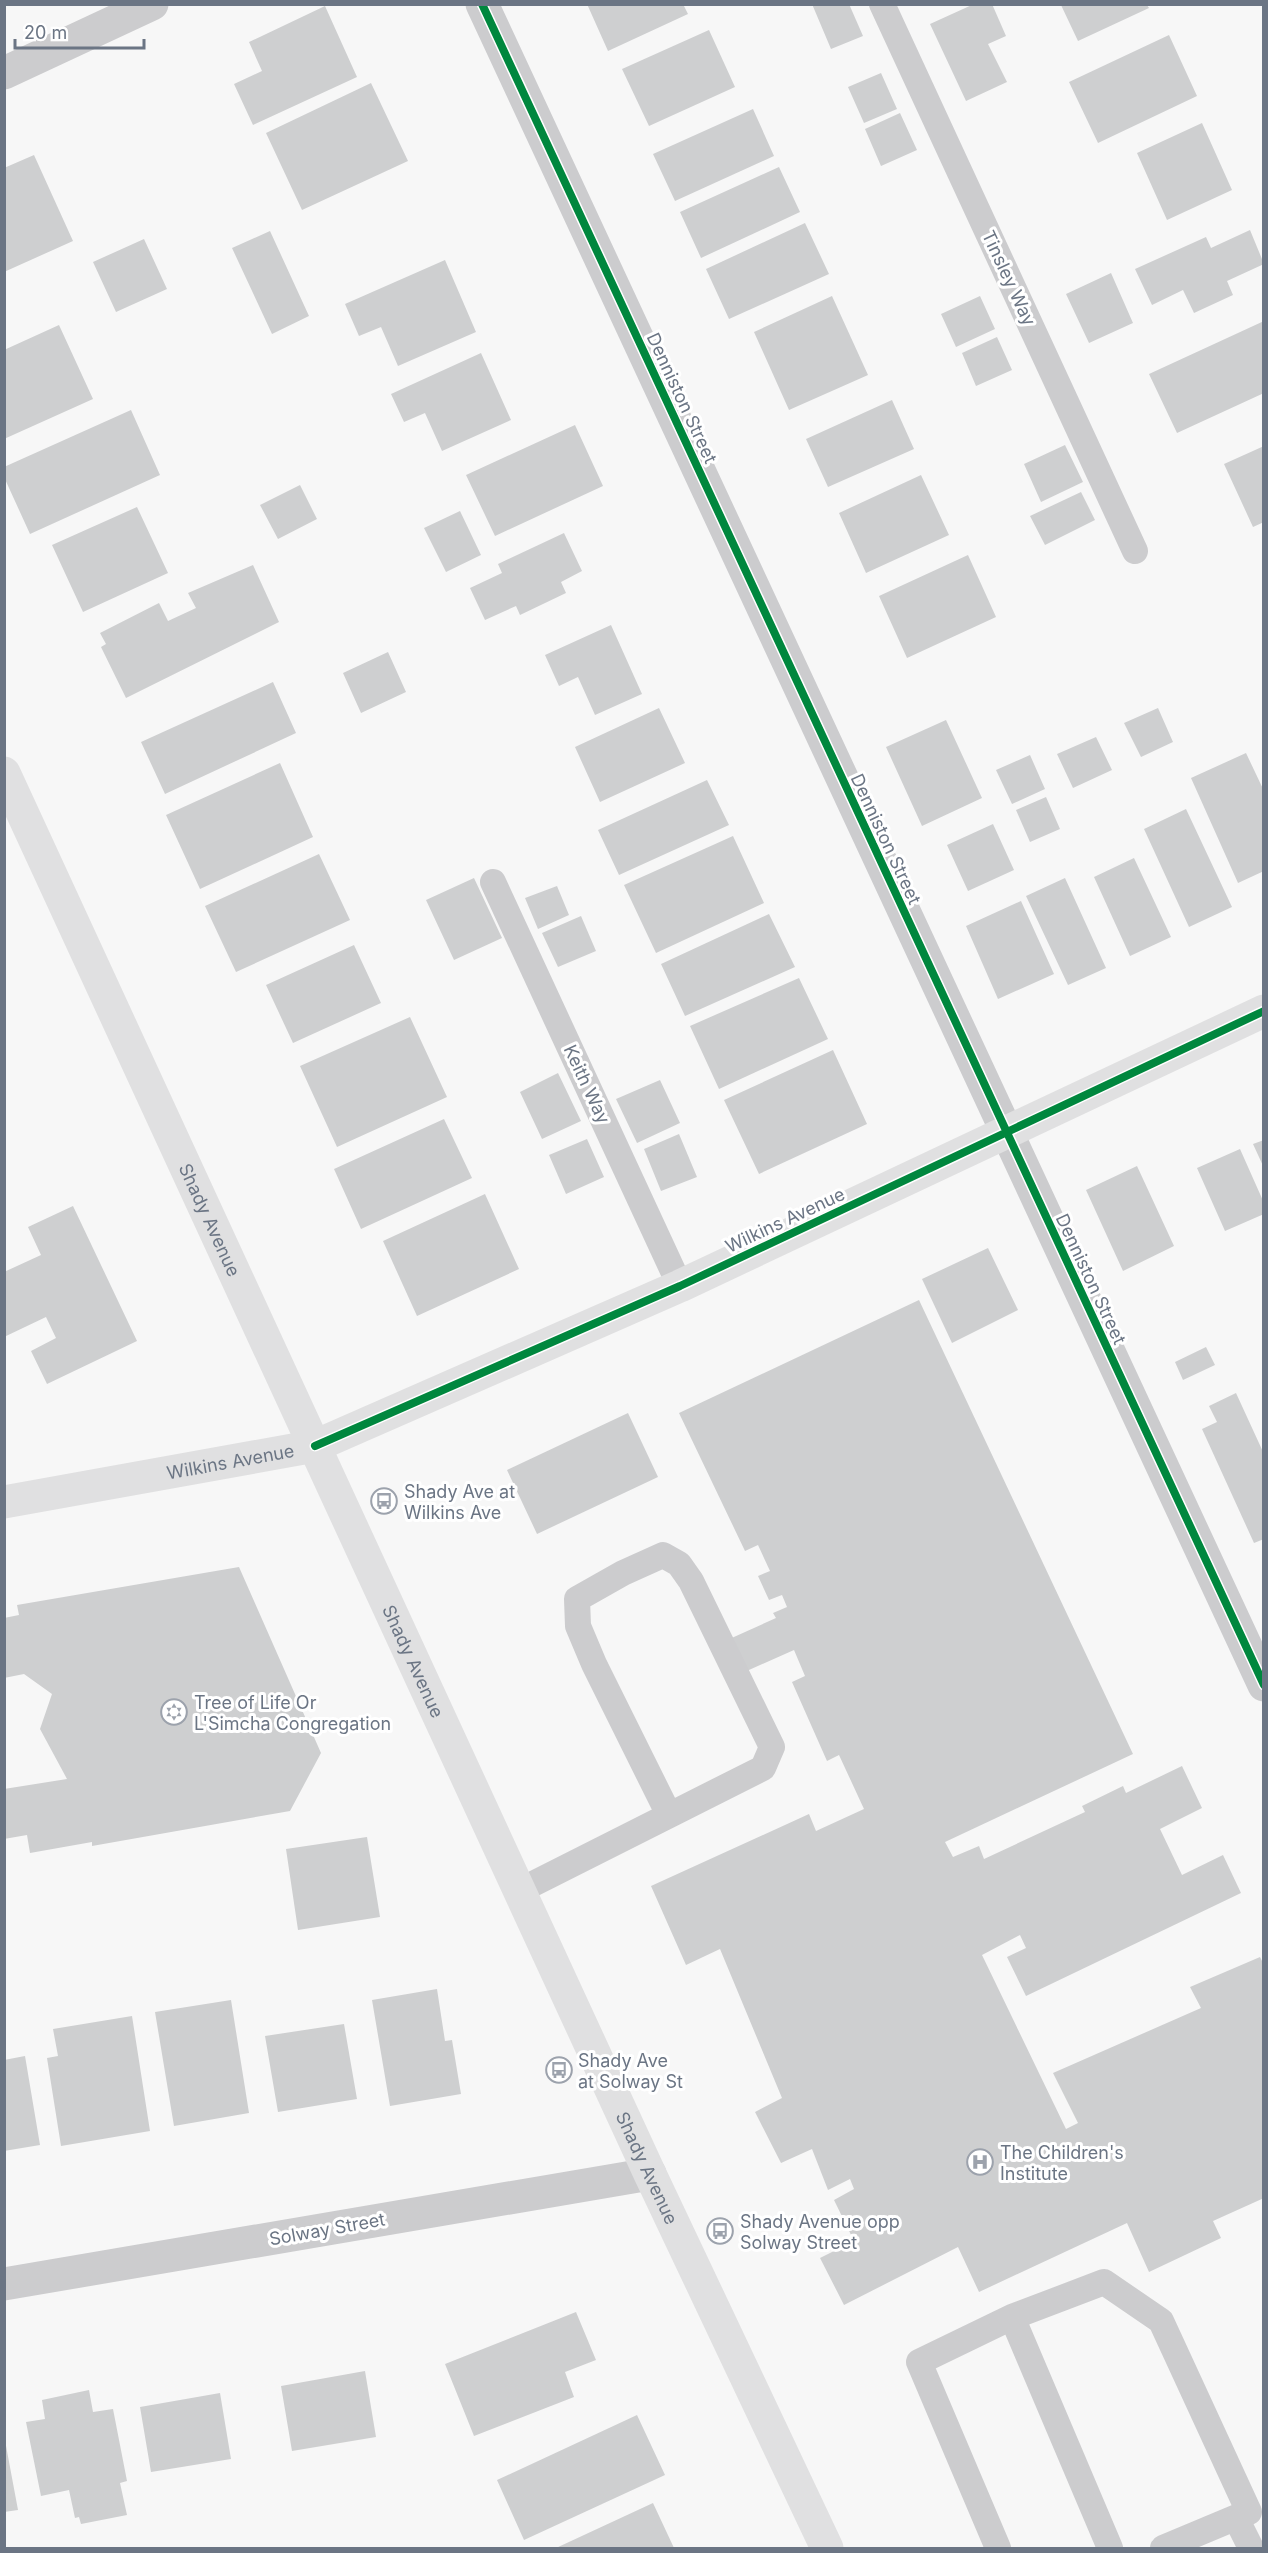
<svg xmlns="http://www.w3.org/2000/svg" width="1268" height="2553" font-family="Inter,sans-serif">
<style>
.building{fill:#cecfd0}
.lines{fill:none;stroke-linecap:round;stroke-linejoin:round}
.service{stroke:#ccccce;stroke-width:26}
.minor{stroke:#ccccce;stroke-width:33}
.secondary{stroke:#e0e0e1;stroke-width:33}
.primary{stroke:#e0e0e1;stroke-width:33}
.cycleway-casing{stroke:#fff;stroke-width:11}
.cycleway{stroke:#00873e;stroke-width:8}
.labels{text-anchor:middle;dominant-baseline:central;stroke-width:6;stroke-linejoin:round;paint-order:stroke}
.street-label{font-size:18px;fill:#6b7584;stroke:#fff}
.poi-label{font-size:18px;fill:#6b7584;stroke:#fff;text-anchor:start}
</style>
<rect width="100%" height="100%" fill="#f7f7f7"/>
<path class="building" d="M 587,4 L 683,4 L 688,14 L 608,51 Z
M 812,4 L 849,4 L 863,36 L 831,49 Z
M 974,4 L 992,4 L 1006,36 L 988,44 L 1007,82 L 966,101 L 930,24 Z
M 1061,5 L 1147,5 L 1149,8 L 1078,41 Z
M 325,6 L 357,77 L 253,125 L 234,84 L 262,71 L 249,42 Z
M 709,30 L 735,87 L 649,126 L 622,69 Z
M 1169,35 L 1197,96 L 1098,143 L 1069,82 Z
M 881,73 L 897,109 L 864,123 L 848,87 Z
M 371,83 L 408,161 L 302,210 L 266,133 Z
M 753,109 L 774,156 L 675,201 L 653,154 Z
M 900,113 L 917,150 L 881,166 L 865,129 Z
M 1202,123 L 1232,190 L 1167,220 L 1137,153 Z
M 34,155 L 73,241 L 4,272 L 4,168 Z
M 779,167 L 800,212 L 701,258 L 680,212 Z
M 805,223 L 829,274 L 729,319 L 706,269 Z
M 1250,230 L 1264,264 L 1227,281 L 1233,295 L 1194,313 L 1183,290 L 1152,305 L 1135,269 L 1206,237 L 1211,248 Z
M 270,231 L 309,316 L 272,334 L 232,248 Z
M 144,239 L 167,289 L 116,312 L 93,262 Z
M 445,260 L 476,332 L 398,366 L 381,327 L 359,336 L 345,304 Z
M 1111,273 L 1133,323 L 1089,343 L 1066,294 Z
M 832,296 L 868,375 L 789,410 L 754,332 Z
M 980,296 L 995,329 L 956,347 L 941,314 Z
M 1264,321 L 1264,393 L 1177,433 L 1149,374 Z
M 59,325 L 93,399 L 4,439 L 4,350 Z
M 997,337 L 1012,370 L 976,386 L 962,353 Z
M 481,353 L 511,420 L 442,451 L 425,413 L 404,422 L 391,394 Z
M 892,400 L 914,449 L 828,487 L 806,439 Z
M 131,410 L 160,475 L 30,534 L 4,477 L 4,467 Z
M 575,425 L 603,486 L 495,536 L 466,475 Z
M 1065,445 L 1083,482 L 1041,502 L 1024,464 Z
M 1264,446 L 1264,522 L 1253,527 L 1224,464 Z
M 921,475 L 949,535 L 866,573 L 839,513 Z
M 300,485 L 317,519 L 278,539 L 260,505 Z
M 1081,492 L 1095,520 L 1045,545 L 1030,516 Z
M 137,507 L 168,573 L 83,612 L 52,545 Z
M 460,511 L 481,555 L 446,572 L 424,528 Z
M 564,533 L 582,571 L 561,582 L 566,593 L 520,615 L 516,606 L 485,620 L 470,588 L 502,573 L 498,564 Z
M 968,555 L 996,617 L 907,658 L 879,596 Z
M 253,565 L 279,622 L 126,698 L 101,647 L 106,644 L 100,633 L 159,603 L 168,621 L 196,608 L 188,593 Z
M 611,625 L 642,694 L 595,715 L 578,677 L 559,686 L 545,655 Z
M 388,652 L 406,692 L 361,713 L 343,673 Z
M 273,682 L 296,733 L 165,794 L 141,742 Z
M 659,708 L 685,763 L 600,802 L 575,747 Z
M 1158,708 L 1173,742 L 1141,757 L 1124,723 Z
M 946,720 L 982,798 L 922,826 L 886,747 Z
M 1096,737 L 1112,770 L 1073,788 L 1057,754 Z
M 1246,753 L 1264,791 L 1264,871 L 1238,883 L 1191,778 Z
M 1030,755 L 1045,789 L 1012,804 L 996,770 Z
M 280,763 L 313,837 L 200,889 L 166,815 Z
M 707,780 L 729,825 L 619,875 L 598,830 Z
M 1046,797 L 1060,829 L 1030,842 L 1016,810 Z
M 1186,809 L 1232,907 L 1189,927 L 1144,829 Z
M 993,824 L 1014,870 L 968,891 L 947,845 Z
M 733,836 L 764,903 L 656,953 L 624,885 Z
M 319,854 L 350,920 L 236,972 L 205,906 Z
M 1134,858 L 1171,937 L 1130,956 L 1094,877 Z
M 474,878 L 502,938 L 454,960 L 426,900 Z
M 1065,878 L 1106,968 L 1068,985 L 1026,896 Z
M 557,886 L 569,915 L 538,929 L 525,898 Z
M 1021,901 L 1054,974 L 998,999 L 966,926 Z
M 769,914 L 795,967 L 685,1016 L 661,964 Z
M 581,916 L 596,951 L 558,967 L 542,933 Z
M 354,945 L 381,1003 L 293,1043 L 266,985 Z
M 799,978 L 828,1039 L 719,1089 L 690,1026 Z
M 410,1017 L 447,1097 L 337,1147 L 300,1066 Z
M 833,1050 L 867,1124 L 759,1174 L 724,1100 Z
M 558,1073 L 581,1121 L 542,1139 L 520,1092 Z
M 660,1080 L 680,1123 L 637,1143 L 616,1099 Z
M 444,1119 L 472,1178 L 361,1229 L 334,1169 Z
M 679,1134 L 697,1177 L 661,1191 L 644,1149 Z
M 587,1139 L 604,1177 L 566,1194 L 549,1155 Z
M 1264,1140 L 1264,1168 L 1253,1144 Z
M 1240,1149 L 1264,1203 L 1264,1214 L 1225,1231 L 1197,1168 Z
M 1137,1166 L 1174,1246 L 1123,1271 L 1086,1190 Z
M 485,1194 L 519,1269 L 417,1316 L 383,1241 Z
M 73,1206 L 137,1341 L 47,1384 L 31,1351 L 56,1338 L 46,1317 L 4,1337 L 4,1272 L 41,1255 L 28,1227 Z
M 988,1248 L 1018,1310 L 952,1343 L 922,1279 Z
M 919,1300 L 1133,1754 L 945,1842 L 953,1857 L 979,1846 L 984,1859 L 1085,1812 L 1082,1806 L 1123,1786 L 1126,1793 L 1182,1766 L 1202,1808 L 1160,1829 L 1182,1875 L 1223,1855 L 1241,1893 L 1026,1996 L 1007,1957 L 1026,1948 L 1020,1935 L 982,1955 L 1066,2129 L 1078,2123 L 1053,2073 L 1201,2008 L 1190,1987 L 1260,1957 L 1264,1965 L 1264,2198 L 1213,2221 L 1221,2238 L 1149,2272 L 1127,2223 L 979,2292 L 958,2247 L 844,2305 L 820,2258 L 854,2241 L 834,2200 L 854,2189 L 850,2179 L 828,2190 L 812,2149 L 781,2163 L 755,2112 L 782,2098 L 720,1949 L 686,1965 L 651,1886 L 809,1814 L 816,1831 L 864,1809 L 839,1755 L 827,1761 L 792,1682 L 805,1676 L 794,1650 L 740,1674 L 725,1641 L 776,1618 L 773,1613 L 787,1607 L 782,1595 L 769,1600 L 758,1576 L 770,1571 L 758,1545 L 745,1551 L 679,1413 Z
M 1206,1347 L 1215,1365 L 1183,1380 L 1175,1362 Z
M 1236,1393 L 1264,1454 L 1264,1539 L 1254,1543 L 1202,1429 L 1217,1422 L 1209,1406 Z
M 628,1413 L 658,1477 L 537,1534 L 507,1470 Z
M 239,1567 L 321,1753 L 290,1811 L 92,1846 L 92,1842 L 30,1853 L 27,1835 L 4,1839 L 4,1789 L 67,1779 L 40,1729 L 52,1694 L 24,1674 L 4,1678 L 4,1618 L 19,1615 L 17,1605 Z
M 367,1837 L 380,1917 L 298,1930 L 286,1849 Z
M 437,1989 L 445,2041 L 452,2040 L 461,2094 L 390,2106 L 372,2000 Z
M 231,2000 L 249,2113 L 174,2126 L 155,2012 Z
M 132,2016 L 150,2131 L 61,2146 L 47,2058 L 58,2056 L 53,2029 Z
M 344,2024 L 357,2099 L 278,2112 L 265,2036 Z
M 25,2056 L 40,2145 L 4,2151 L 4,2060 Z
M 576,2312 L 596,2360 L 565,2372 L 574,2397 L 474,2436 L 445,2364 Z
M 365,2371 L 376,2437 L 292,2451 L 281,2386 Z
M 89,2390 L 93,2412 L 113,2409 L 127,2481 L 120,2483 L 127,2515 L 81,2524 L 79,2517 L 75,2518 L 69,2490 L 41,2496 L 26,2422 L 45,2419 L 42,2400 Z
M 220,2393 L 231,2459 L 151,2472 L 140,2407 Z
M 637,2415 L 665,2475 L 524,2540 L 497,2480 Z
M 4,2435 L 18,2510 L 4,2512 Z
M 653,2503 L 674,2548 L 556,2548 Z"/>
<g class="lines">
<path class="service" d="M 882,4 L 1135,551
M 493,882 L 680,1286
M 519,1891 L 763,1768 L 772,1747 L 691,1581 L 679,1564 L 663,1555 L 623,1573 L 577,1599 L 578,1626 L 594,1664 L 669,1815
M 1012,2317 L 1110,2548
M 1236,2518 L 1251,2548
M 998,2548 L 919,2362 L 1012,2317 L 1104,2282 L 1161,2321 L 1249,2512 L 1163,2548"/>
<path class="minor" d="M 482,4 L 1264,1685
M 4,73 L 152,4
M 4,2284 L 650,2174"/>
<path class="secondary" id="s1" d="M 4,1502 L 315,1446 L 680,1286 L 1264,1011"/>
<path class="primary" id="s2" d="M 4,773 L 650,2174 L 827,2548"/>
<g class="cycleway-casing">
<path id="cycleway" d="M 482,4 L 1264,1685
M 315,1446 L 680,1286 L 1264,1011"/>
</g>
<use href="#cycleway" class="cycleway"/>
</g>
<defs>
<g id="bus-ring" transform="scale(1.35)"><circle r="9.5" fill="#fff" stroke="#9ca2ac" stroke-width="1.5"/><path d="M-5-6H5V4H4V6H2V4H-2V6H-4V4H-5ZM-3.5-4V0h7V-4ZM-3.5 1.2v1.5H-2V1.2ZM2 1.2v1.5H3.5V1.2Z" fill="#9ca2ac"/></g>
<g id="synagogue-ring" transform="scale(1.35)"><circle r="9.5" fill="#fff" stroke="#9ca2ac" stroke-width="1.5"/><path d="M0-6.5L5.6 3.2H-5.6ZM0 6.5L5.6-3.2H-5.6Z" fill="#9ca2ac"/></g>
<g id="hospital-ring" transform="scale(1.35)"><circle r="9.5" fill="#fff" stroke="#9ca2ac" stroke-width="1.5"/><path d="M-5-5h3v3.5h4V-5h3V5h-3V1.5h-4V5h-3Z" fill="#9ca2ac"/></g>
</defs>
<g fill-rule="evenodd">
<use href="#bus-ring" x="384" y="1501"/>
<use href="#synagogue-ring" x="174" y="1712"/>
<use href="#bus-ring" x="559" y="2070"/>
<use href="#hospital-ring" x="980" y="2162"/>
<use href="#bus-ring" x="720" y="2231"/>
</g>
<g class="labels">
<g class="street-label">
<text transform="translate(1009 278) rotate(65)">Tinsley Way</text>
<text transform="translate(682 398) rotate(65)">Denniston Street</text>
<text transform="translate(886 839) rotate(65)">Denniston Street</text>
<text transform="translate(587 1084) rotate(65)">Keith Way</text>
<text stroke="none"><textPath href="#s2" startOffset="492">Shady Avenue</textPath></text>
<text transform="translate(785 1220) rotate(-25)">Wilkins Avenue</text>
<text transform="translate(1091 1279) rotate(65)">Denniston Street</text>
<text stroke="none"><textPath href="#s1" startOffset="230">Wilkins Avenue</textPath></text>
<text stroke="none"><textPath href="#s2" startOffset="978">Shady Avenue</textPath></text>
<text stroke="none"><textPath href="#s2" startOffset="1536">Shady Avenue</textPath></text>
<text transform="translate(327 2229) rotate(-10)">Solway Street</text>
</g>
<g class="poi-label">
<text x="404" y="1491">Shady Ave at<tspan x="404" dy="21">Wilkins Ave</tspan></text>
<text x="194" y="1702">Tree of Life Or<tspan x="194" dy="21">L'Simcha Congregation</tspan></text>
<text x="578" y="2060">Shady Ave<tspan x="578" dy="21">at Solway St</tspan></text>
<text x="1000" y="2152">The Children's<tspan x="1000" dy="21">Institute</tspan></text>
<text x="740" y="2221">Shady Avenue opp<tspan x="740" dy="21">Solway Street</tspan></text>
</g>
</g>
<rect width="1268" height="2553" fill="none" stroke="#6b7584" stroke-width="12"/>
<path d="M15 39v9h129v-9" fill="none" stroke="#6b7584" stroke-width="3"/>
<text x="24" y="39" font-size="18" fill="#6b7584" stroke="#ffffff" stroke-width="4.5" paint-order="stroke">20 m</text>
</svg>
